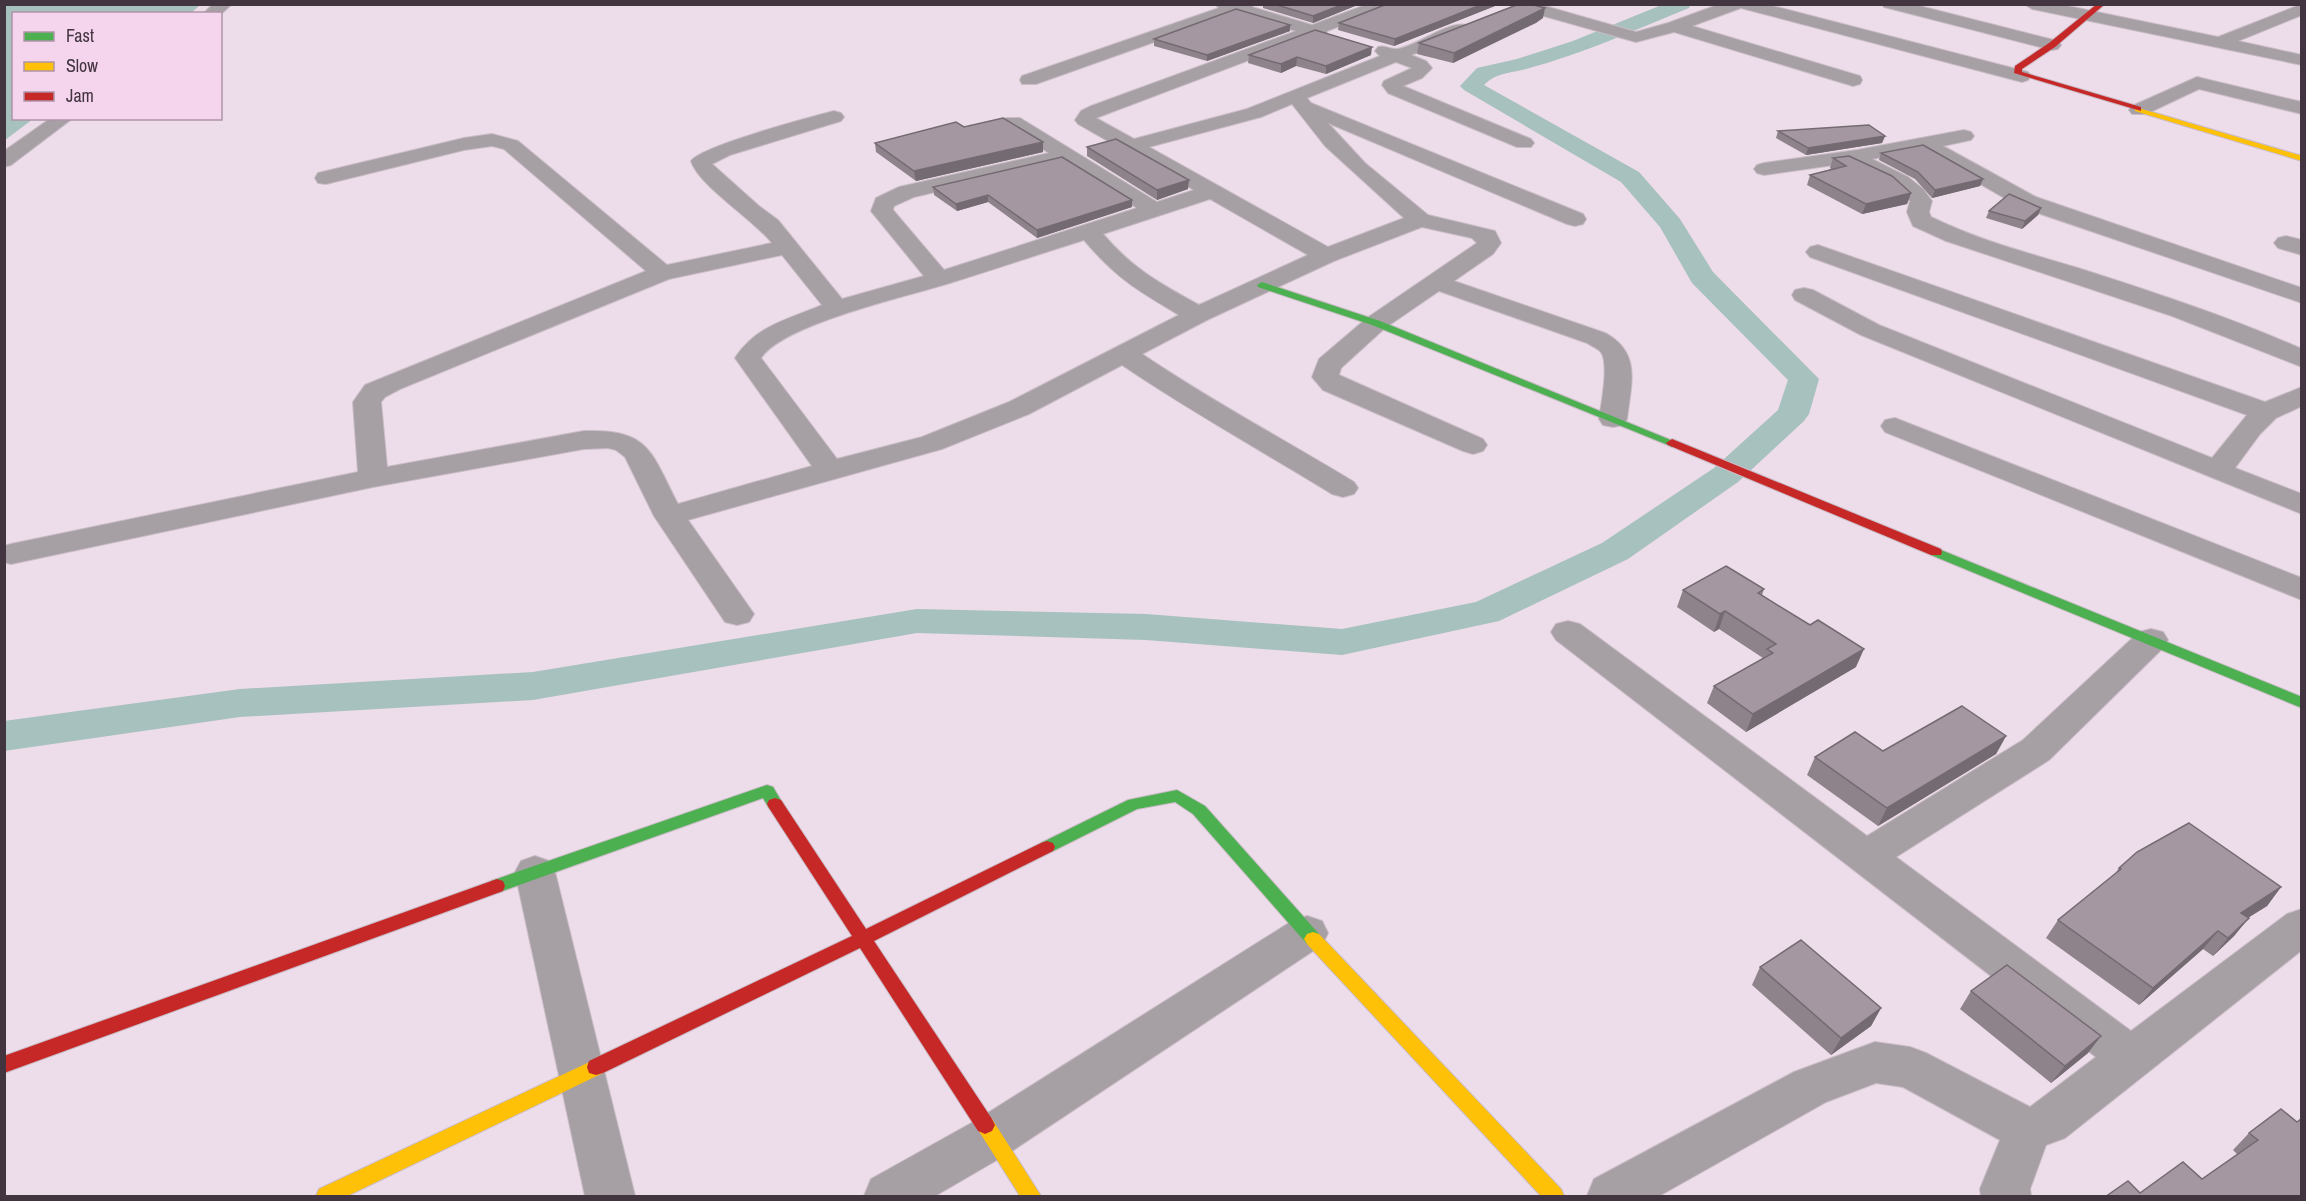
<svg xmlns="http://www.w3.org/2000/svg" width="2306" height="1201" font-family="'Archivo Narrow',sans-serif">
<style>
.water{fill:#a6c1be}
.lines{fill:none;stroke-linecap:round;stroke-linejoin:round}
.canal{fill:#a6c1be;fill-rule:evenodd}
.street-casing{stroke:#c9bcc6;stroke-width:2}
.fast-casing{stroke:#c9bcc6;stroke-width:2}
.slow-casing{stroke:#c9bcc6;stroke-width:2}
.jam-casing{stroke:#c9bcc6;stroke-width:2}
.street{fill:#a69fa4;fill-rule:evenodd}
.fast{fill:#4caf50;fill-rule:evenodd}
.slow{fill:#ffc107;fill-rule:evenodd}
.jam{fill:#c62828;fill-rule:evenodd}
.wall{fill:#8e828b}
.shaded-wall{fill:#746a71}
.building{fill:#a597a2;stroke:#746a71;stroke-width:1.5}
</style>
<rect width="100%" height="100%" fill="#eddce9"/>
<path class="water" d="M 5,4 L 200,4 L 200,5 L 191,13 L 14,14 L 14,118 L 33,119 L 5,140 Z"/>
<g class="lines">
<path class="canal" d="M 1664,4 L 1691,4 L 1689,8 C 1635,30 1582,54 1526,69 C 1511,73 1495,73 1484,85 L 1639,172 L 1680,219 L 1713,272 L 1819,379 L 1809,414 L 1804,421 L 1738,482 L 1628,559 L 1499,621 L 1342,655 L 1146,640 L 917,633 L 533,700 L 240,717 L 4,751 L 4,721 L 240,689 L 533,672 L 917,609 L 1146,614 L 1342,629 L 1476,602 L 1602,543 L 1714,468 L 1778,410 L 1788,380 L 1692,283 L 1660,227 L 1621,182 L 1464,90 L 1460,86 L 1477,68 L 1517,59 L 1573,41 Z"/>
<g class="street-casing">
<path id="street" d="M 213,4 L 232,4 L 220,15 L 203,14 Z
M 1215,4 L 1254,4 L 1252,7 L 1312,25 L 1368,4 L 1393,4 L 1391,7 L 1327,31 L 1326,37 L 1313,36 L 1096,118 L 1134,139 L 1247,109 L 1380,56 L 1375,51 L 1378,47 C 1385,45 1389,49 1396,49 C 1415,48 1447,20 1467,25 L 1470,29 L 1467,33 L 1411,55 L 1426,61 L 1432,68 L 1422,78 L 1403,86 L 1531,139 L 1534,143 L 1531,147 L 1517,147 L 1388,93 L 1382,85 L 1384,81 L 1412,68 L 1396,62 L 1307,98 L 1311,103 L 1583,214 L 1586,219 L 1583,224 L 1575,226 L 1567,224 L 1328,123 L 1365,163 L 1428,215 L 1495,231 L 1501,243 L 1493,254 L 1454,281 L 1605,333 C 1642,353 1631,384 1627,419 L 1623,425 L 1613,427 L 1603,425 L 1599,419 C 1601,405 1610,361 1600,351 C 1597,348 1591,346 1587,343 L 1439,291 L 1385,328 L 1341,368 L 1339,375 L 1483,439 L 1487,445 L 1483,451 L 1473,454 L 1463,451 L 1323,390 L 1312,377 L 1319,359 L 1367,318 L 1477,243 L 1472,238 L 1422,227 L 1334,261 L 1207,320 L 1142,354 C 1210,400 1283,439 1354,482 L 1358,488 L 1354,494 L 1343,497 L 1332,494 C 1262,451 1190,411 1122,365 L 1029,414 L 942,449 L 688,520 L 754,614 L 749,622 L 737,625 L 725,622 L 654,516 L 625,457 L 616,450 L 608,448 L 584,449 L 373,487 L 11,564 L 4,562 L 4,546 L 11,544 L 358,472 L 353,402 L 365,385 L 646,271 L 504,149 L 492,146 L 464,150 L 326,184 L 318,183 L 315,178 L 318,173 L 464,138 L 492,134 L 518,141 L 667,265 L 772,243 C 754,220 698,185 691,161 C 701,146 811,117 834,111 L 841,113 L 844,117 L 841,121 L 730,155 L 712,164 L 759,206 L 778,220 L 842,299 L 924,276 L 871,211 L 876,198 L 899,187 L 1049,153 L 1006,126 L 1003,122 L 1006,118 L 1020,118 L 1157,202 L 1194,190 L 1078,124 L 1075,120 L 1081,111 L 1091,106 L 1296,31 L 1236,13 L 1036,84 L 1022,84 L 1020,80 L 1022,76 L 1219,8 ZM 1292,104 L 1325,146 L 1404,218 L 1328,247 L 1149,147 L 1261,117 ZM 1063,162 L 1137,208 L 944,270 L 893,210 L 894,206 L 914,197 ZM 1210,199 L 1308,255 L 1199,305 C 1159,283 1133,269 1103,234 ZM 1084,240 C 1116,278 1137,290 1179,315 L 1009,402 L 922,437 L 837,459 L 761,358 C 783,324 909,296 950,283 C 995,269 1039,254 1084,240 ZM 782,255 L 822,305 C 787,320 757,325 735,358 L 812,466 L 678,504 C 651,452 650,429 584,431 L 387,467 L 381,402 L 385,397 L 400,389 L 669,279 Z
M 1510,4 L 1538,4 L 1636,32 L 1668,23 L 1720,4 L 1765,4 L 2028,72 L 2031,76 L 2028,80 L 2022,82 L 1741,8 L 1692,26 L 1860,76 L 1862,80 L 1860,84 L 1853,86 L 1674,32 L 1636,42 L 1512,7 Z
M 1882,4 L 1912,4 L 2058,41 L 2061,45 L 2058,49 L 2052,50 L 1884,7 Z
M 2024,4 L 2058,4 L 2218,37 L 2302,4 L 2302,15 L 2238,41 L 2302,55 L 2302,65 L 2032,9 Z
M 2197,77 L 2302,102 L 2302,114 L 2199,89 L 2146,114 L 2132,114 L 2129,110 L 2132,106 Z
M 51,118 L 73,118 L 11,165 L 4,167 L 4,151 Z
M 1964,130 L 1971,132 L 1974,136 L 1971,140 L 1943,146 L 2036,197 L 2302,288 L 2302,303 L 2020,207 L 1921,150 L 1872,159 L 1908,177 L 1923,189 L 1932,201 L 1929,212 L 1931,217 C 1978,240 2028,253 2078,268 C 2153,292 2229,317 2302,349 L 2302,367 L 2172,316 L 1946,241 L 1913,226 L 1907,212 L 1910,201 L 1893,186 L 1848,163 L 1764,175 L 1757,173 L 1754,169 L 1757,165 L 1764,163 L 1857,150 Z
M 2286,236 L 2302,240 L 2302,255 L 2278,248 L 2274,243 L 2278,238 Z
M 1818,245 L 2265,402 L 2302,387 L 2302,406 L 2276,418 L 2260,434 L 2235,468 L 2302,494 L 2302,514 L 1861,335 L 1795,300 L 1792,295 L 1795,290 L 1804,288 L 1813,290 L 1879,325 L 2212,458 L 2247,415 L 1810,257 L 1806,252 L 1810,247 Z
M 1895,418 L 2302,578 L 2302,600 L 1885,432 L 1881,426 L 1885,420 Z
M 1568,621 L 1580,624 L 1867,836 L 2023,740 L 2139,632 L 2151,629 L 2163,632 L 2168,640 L 2163,648 L 2049,760 L 1896,857 L 2131,1031 L 2287,914 L 2302,909 L 2302,950 L 2065,1138 L 2046,1145 L 2030,1189 L 2031,1196 L 1981,1196 L 1980,1189 L 2000,1140 L 1903,1087 L 1876,1083 L 1826,1102 L 1659,1196 L 1587,1196 L 1594,1179 L 1794,1072 L 1875,1042 L 1910,1047 L 1926,1053 L 2030,1107 L 2096,1057 L 1556,640 L 1551,632 L 1556,624 Z
M 535,856 L 549,861 L 555,872 L 635,1196 L 585,1196 L 515,872 L 521,861 Z
M 1307,916 L 1322,921 L 1328,933 L 1322,945 L 1009,1153 L 935,1196 L 864,1196 L 871,1179 L 975,1121 L 1292,921 Z"/>
</g>
<g class="fast-casing">
<path id="fast" d="M 1262,282 L 1380,321 L 1678,443 L 1672,447 L 1668,445 L 1372,325 L 1258,287 L 1257,285 Z
M 1936,548 L 2302,697 L 2302,708 L 1931,555 L 1930,552 Z
M 767,785 L 773,787 L 783,804 L 781,808 L 775,810 L 769,808 L 763,798 L 497,893 L 491,891 L 489,886 L 491,881 Z
M 1177,790 L 1205,806 L 1319,934 L 1322,939 L 1319,944 L 1313,946 L 1307,944 L 1193,814 L 1175,802 L 1137,809 L 1053,851 L 1047,853 L 1041,851 L 1039,847 L 1041,843 L 1128,800 Z"/>
</g>
<g class="slow-casing">
<path id="slow" d="M 2135,107 L 2302,156 L 2302,161 L 2135,111 Z
M 1313,932 L 1319,934 L 1561,1189 L 1564,1196 L 1541,1196 L 1307,944 L 1304,939 L 1307,934 Z
M 596,1059 L 603,1061 L 605,1067 L 603,1073 L 347,1196 L 316,1196 L 319,1189 Z
M 985,1116 L 992,1119 L 1041,1196 L 1020,1196 L 975,1125 L 978,1119 Z"/>
</g>
<g class="jam-casing">
<path id="jam" d="M 2097,4 L 2105,4 L 2055,47 L 2022,69 L 2022,72 L 2141,107 L 2141,111 L 2014,73 L 2015,66 L 2049,43 Z
M 1672,439 L 1941,549 L 1942,552 L 1941,555 L 1931,555 L 1668,445 L 1666,443 Z
M 775,798 L 781,800 L 866,929 L 1041,843 L 1047,841 L 1053,843 L 1055,847 L 1053,851 L 874,941 L 992,1119 L 995,1125 L 992,1131 L 985,1134 L 978,1131 L 860,948 L 603,1073 L 596,1075 L 589,1073 L 587,1067 L 589,1061 L 852,936 L 769,808 L 767,804 L 769,800 Z
M 497,879 L 503,881 L 505,886 L 503,891 L 4,1073 L 4,1056 Z"/>
</g>
<use href="#street" class="street"/>
<use href="#fast" class="fast"/>
<use href="#slow" class="slow"/>
<use href="#jam" class="jam"/>
</g>
<path class="wall" d="M 1263,4 L 1360,4 L 1313,23 L 1263,8 Z
M 1500,4 L 1394,46 L 1338,30 L 1339,23 Z
M 1543,18 L 1453,63 L 1417,54 L 1419,43 Z
M 1290,25 L 1290,31 L 1207,61 L 1154,46 L 1154,39 Z
M 1249,55 L 1371,55 L 1326,74 L 1296,66 L 1281,73 L 1248,63 Z
M 964,127 L 1043,142 L 1043,152 L 916,181 L 876,152 L 875,143 Z
M 1778,131 L 1885,136 L 1882,143 L 1806,155 L 1776,138 Z
M 1087,147 L 1188,189 L 1157,200 L 1087,156 Z
M 1881,153 L 1983,179 L 1980,186 L 1932,198 L 1915,179 L 1879,160 Z
M 1833,158 L 1911,193 L 1907,204 L 1862,214 L 1807,185 L 1810,175 L 1831,169 L 1830,168 Z
M 933,187 L 1132,200 L 1132,207 L 1037,238 L 988,202 L 957,211 L 934,195 Z
M 2041,208 L 2038,215 L 2022,229 L 1986,218 L 1989,211 Z
M 1764,589 L 1762,595 L 1856,667 L 1746,732 L 1707,703 L 1714,686 L 1763,658 L 1719,629 L 1714,632 L 1677,607 L 1683,590 Z
M 2006,736 L 1996,754 L 1878,826 L 1807,775 L 1815,757 L 1883,751 Z
M 2119,868 L 2281,887 L 2267,906 L 2248,918 L 2234,936 L 2213,956 L 2203,949 L 2139,1005 L 2046,938 L 2058,920 L 2115,874 Z
M 1760,967 L 1881,1008 L 1871,1026 L 1831,1055 L 1752,985 Z
M 1971,991 L 2088,1053 L 2051,1083 L 1960,1009 Z
M 2297,1122 L 2301,1197 L 2140,1193 L 2202,1179 L 2237,1154 L 2233,1150 L 2249,1133 Z"/>
<path class="shaded-wall" d="M 1344,4 L 1360,4 L 1313,23 L 1313,16 Z
M 1483,4 L 1500,4 L 1394,46 L 1395,39 Z
M 1545,8 L 1543,18 L 1536,23 L 1453,63 L 1454,53 Z
M 1290,25 L 1290,31 L 1207,61 L 1207,55 Z
M 1372,47 L 1371,55 L 1326,74 L 1326,66 Z
M 1297,57 L 1296,66 L 1281,73 L 1281,64 Z
M 1885,136 L 1882,143 L 1806,155 L 1808,148 Z
M 1043,142 L 1043,152 L 916,181 L 914,171 Z
M 1983,179 L 1980,186 L 1932,198 L 1935,190 Z
M 1189,180 L 1188,189 L 1157,200 L 1157,190 Z
M 1911,193 L 1907,204 L 1862,214 L 1866,204 Z
M 988,195 L 988,202 L 957,211 L 956,204 Z
M 1132,200 L 1132,207 L 1037,238 L 1037,230 Z
M 2041,208 L 2038,215 L 2022,229 L 2025,221 Z
M 1725,611 L 1719,629 L 1714,632 L 1720,614 Z
M 1864,649 L 1856,667 L 1746,732 L 1753,714 Z
M 2006,736 L 1996,754 L 1878,826 L 1887,808 Z
M 2281,887 L 2267,906 L 2226,931 L 2241,913 Z
M 2249,918 L 2234,936 L 2213,956 L 2228,938 Z
M 2218,931 L 2203,949 L 2139,1005 L 2153,988 Z
M 1881,1008 L 1871,1026 L 1831,1055 L 1841,1038 Z
M 2101,1036 L 2088,1053 L 2051,1083 L 2065,1066 Z"/>
<path class="building" d="M 1274,4 L 1344,4 L 1313,16 Z
M 1387,4 L 1483,4 L 1395,39 L 1339,23 Z
M 1519,4 L 1530,4 L 1545,8 L 1454,53 L 1419,43 Z
M 1236,9 L 1290,25 L 1207,55 L 1154,39 Z
M 1315,30 L 1372,47 L 1326,66 L 1297,57 L 1281,64 L 1249,55 Z
M 1003,118 L 1043,142 L 914,171 L 875,143 L 956,122 L 964,127 Z
M 1869,125 L 1885,136 L 1808,148 L 1778,131 Z
M 1116,139 L 1189,180 L 1157,190 L 1087,147 Z
M 1923,145 L 1983,179 L 1935,190 L 1918,172 L 1881,153 Z
M 1849,156 L 1892,176 L 1911,193 L 1866,204 L 1810,175 L 1846,166 L 1833,158 Z
M 1062,157 L 1132,200 L 1037,230 L 988,195 L 956,204 L 933,187 Z
M 2009,194 L 2041,208 L 2025,221 L 1989,211 Z
M 1726,566 L 1764,589 L 1758,593 L 1810,625 L 1818,620 L 1864,649 L 1753,714 L 1714,686 L 1773,653 L 1767,649 L 1776,644 L 1725,611 L 1720,614 L 1683,590 Z
M 1962,706 L 2006,736 L 1887,808 L 1815,757 L 1855,732 L 1883,751 Z
M 2189,823 L 2281,887 L 2241,913 L 2249,918 L 2228,938 L 2218,931 L 2153,988 L 2058,920 L 2121,869 L 2119,868 L 2137,852 Z
M 1801,940 L 1881,1008 L 1841,1038 L 1760,967 Z
M 2007,965 L 2101,1036 L 2065,1066 L 1971,991 Z
M 2281,1109 L 2297,1122 L 2301,1119 L 2301,1197 L 2105,1197 L 2128,1181 L 2140,1193 L 2183,1162 L 2202,1179 L 2258,1140 L 2249,1133 Z"/>
<rect width="2306" height="1201" fill="none" stroke="#433540" stroke-width="12"/>
<rect x="12" y="12" width="210" height="108" fill="#f5d4ed" stroke="#ae94a8" stroke-width="1.5"/>
<rect x="24" y="32" width="30" height="9" fill="#4caf50" stroke="#ae94a8" stroke-width="1.5"/>
<text x="66" y="42" font-size="18" fill="#433540">Fast</text>
<rect x="24" y="62" width="30" height="9" fill="#ffc107" stroke="#ae94a8" stroke-width="1.5"/>
<text x="66" y="72" font-size="18" fill="#433540">Slow</text>
<rect x="24" y="92" width="30" height="9" fill="#c62828" stroke="#ae94a8" stroke-width="1.5"/>
<text x="66" y="102" font-size="18" fill="#433540">Jam</text>
</svg>
